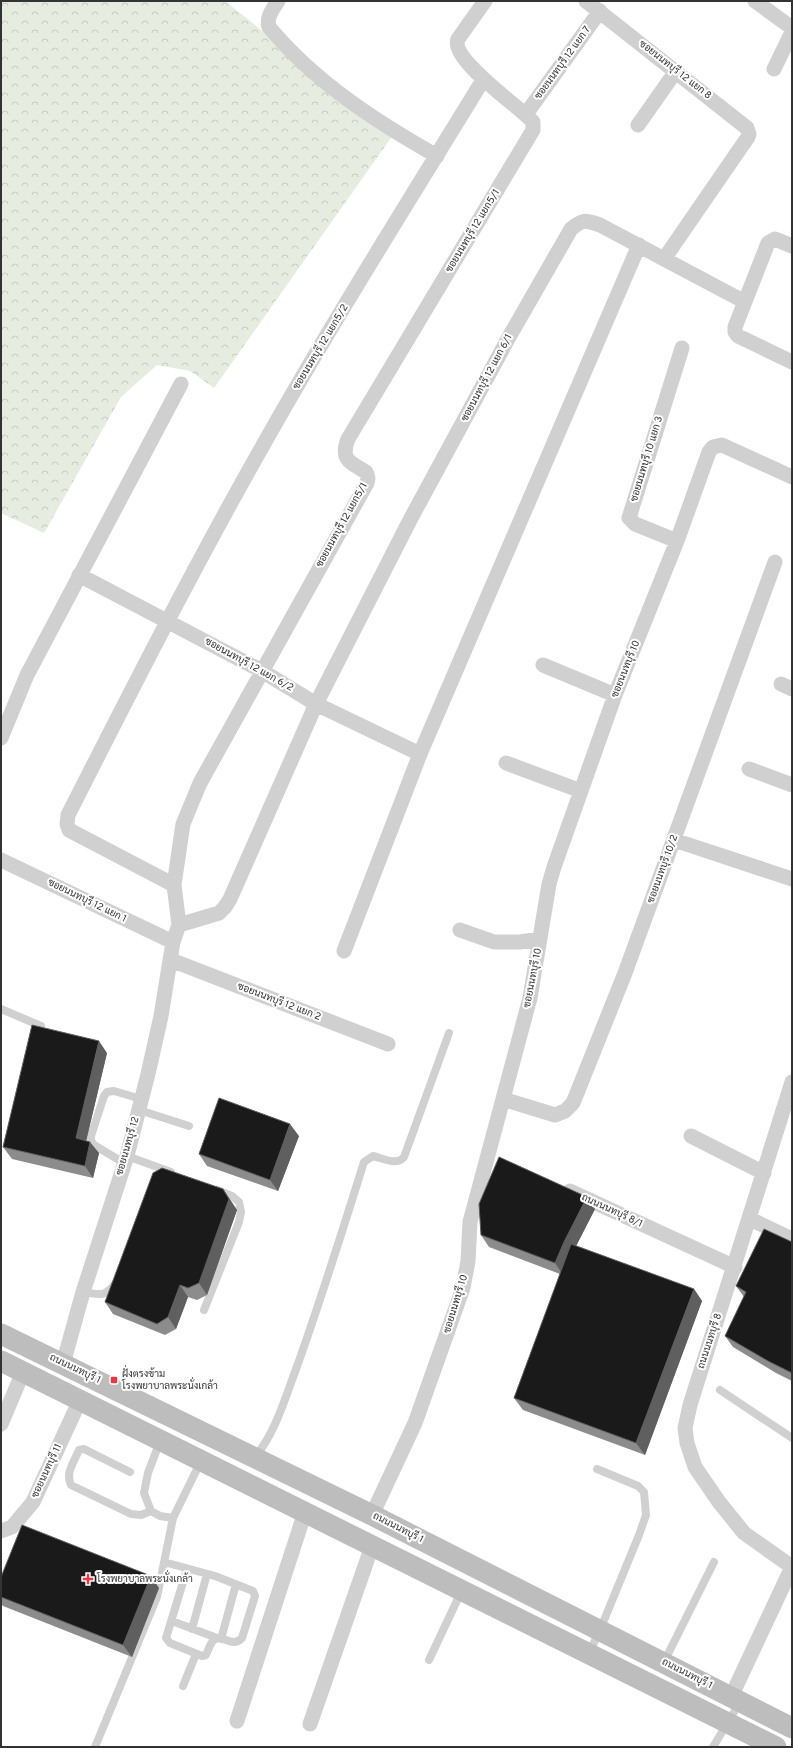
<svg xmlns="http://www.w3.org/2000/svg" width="793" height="1748" font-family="Overpass,Sarabun,sans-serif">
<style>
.forest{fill:url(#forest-crowns)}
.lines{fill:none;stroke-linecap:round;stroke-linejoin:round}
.service{stroke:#d0d0d0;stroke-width:8}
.minor{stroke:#d0d0d0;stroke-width:15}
.secondary{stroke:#bdbdbd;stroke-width:21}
.wall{fill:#8c8c8c}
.shaded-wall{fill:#5f5f5f}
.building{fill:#1a1a1a;stroke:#5f5f5f}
.poi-dot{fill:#e63946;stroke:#fff;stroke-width:1.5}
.labels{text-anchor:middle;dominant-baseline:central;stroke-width:4;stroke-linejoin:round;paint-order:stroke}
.street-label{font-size:10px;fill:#333;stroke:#fff}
.poi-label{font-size:10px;fill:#333;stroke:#fff;text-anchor:start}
</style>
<defs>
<pattern id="forest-crowns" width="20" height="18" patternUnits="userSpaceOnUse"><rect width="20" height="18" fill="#e6ecdf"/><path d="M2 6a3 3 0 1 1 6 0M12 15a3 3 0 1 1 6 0" fill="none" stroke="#c6cbc0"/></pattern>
</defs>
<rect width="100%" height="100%" fill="#fff"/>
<path class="forest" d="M 1,1 L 225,1 L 393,135 L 214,388 L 190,371 L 157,365 L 121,397 L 44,533 L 1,513 Z"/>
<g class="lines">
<path class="service" d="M 1,1009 L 41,1026
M 139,1110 L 189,1126
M 127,1156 L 171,1172
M 124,1163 L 94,1145 L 91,1141 L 91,1136 L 104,1096 L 107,1092 L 114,1091 L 141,1099
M 83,1292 C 99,1294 104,1298 115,1284
M 204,1310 L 239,1222 L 241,1212 L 239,1202 L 232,1196 L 217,1190
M 720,1390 L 792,1438
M 160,1441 L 148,1473 L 144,1493 L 151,1511 L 160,1516 L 173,1518
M 255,1457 C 275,1433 284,1401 295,1372 C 320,1303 342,1232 364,1162 L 373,1156 C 382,1158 397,1166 404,1157 L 449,1033
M 130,1472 L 84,1449 L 79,1450 C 74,1462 65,1473 71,1485 L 131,1514 L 141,1515 L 151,1511
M 164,1562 L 215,1576 L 253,1591 L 255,1596 L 242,1638 C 232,1649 222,1633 214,1640 C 210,1643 208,1651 206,1655 L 202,1656 L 170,1643 L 166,1638 L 187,1569
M 172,1621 L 217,1638
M 192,1629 L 207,1574
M 221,1639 L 236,1584
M 589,1653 L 600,1630 L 639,1535 L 646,1515 L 644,1492 L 638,1486 L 597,1469
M 429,1660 L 462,1590
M 664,1662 L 714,1562
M 183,1686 L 196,1654
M 95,1747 L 157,1597 L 173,1518 L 201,1461
M 713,1747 L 740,1702"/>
<path class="minor" d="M 278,1 C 273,9 266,17 269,27 C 315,82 375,121 437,156
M 586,1 L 747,128 L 749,134 L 748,137 L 664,259
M 755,1 L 792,28
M 774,69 L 792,32
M 526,114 L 600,11
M 638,125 L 676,71
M 792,246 L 775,239 L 768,243 L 735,327 L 735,332 L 738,336 L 792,362
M 677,541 L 635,524 L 629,518 L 682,348
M 79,575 L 262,671 L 316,704 L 420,754
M 543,665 L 615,695
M 781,684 L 792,689
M 1,738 L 27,675 L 181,384
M 506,763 L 581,791
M 749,769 L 792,785
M 674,840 L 792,879
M 1,860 L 173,942
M 174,885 L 69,830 L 67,824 L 68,815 C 132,689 196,563 266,440 C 335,318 410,199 483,80
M 179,925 L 219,913 L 225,907 L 230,899 L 316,704 L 410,520 L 509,337 L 571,229 C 583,219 585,220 600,225 L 745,302
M 460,930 L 494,942 L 520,942 L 540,939
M 344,951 L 420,754 L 639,245
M 171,960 L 388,1044
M 792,1082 L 690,1405 L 685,1428 L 687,1443 L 695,1467 L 719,1502 L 744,1533 L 792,1567
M 503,1099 L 555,1115 L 565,1111 L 573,1103 L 625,973 L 775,562
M 691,1136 L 764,1173
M 570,1191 L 735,1267
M 750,1219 L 792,1239
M 63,1364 L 83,1292 L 127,1156 L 148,1074 L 161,1016 L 173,942 L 179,925 L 174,885 L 183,824 L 200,783 L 367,483 L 368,478 L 366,472 C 350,462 340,460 348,439 L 533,130 L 533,122 C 520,107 449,59 458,39 L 485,1
M 1,1424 L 23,1372
M 372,1515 L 415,1423 L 463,1288 L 468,1261 L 470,1222 L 530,998 L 549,884 L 554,867 L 615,695 L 677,541 L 709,452 L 713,447 L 722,445 L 792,477
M 1,1531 L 12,1527 L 33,1502 L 80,1400
M 731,1697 L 792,1567
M 237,1721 L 305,1512
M 310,1724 L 372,1546"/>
<path class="secondary" d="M 1,1334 L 372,1515 L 792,1728
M 1,1361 L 776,1747"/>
</g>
<path class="wall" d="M 107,1053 L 86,1141 L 99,1153 L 93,1178 L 12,1159 L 3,1147 Z
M 299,1136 L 278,1191 L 207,1166 L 199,1154 Z
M 223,1189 L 237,1210 L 207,1295 L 197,1300 L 188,1297 L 176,1329 L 165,1335 L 113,1314 L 105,1302 Z
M 595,1209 L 576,1246 L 694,1289 L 702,1301 L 645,1455 L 523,1410 L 514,1398 L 560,1274 L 489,1247 L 481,1235 Z
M 792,1242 L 792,1381 L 776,1373 L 733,1347 L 725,1336 L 744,1297 L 736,1286 Z
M 1,1577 L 159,1588 L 132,1657 L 3,1606 L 1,1604 Z"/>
<path class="shaded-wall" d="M 99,1041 L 107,1053 L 84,1150 L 76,1138 Z
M 290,1124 L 299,1136 L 278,1191 L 270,1180 Z
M 90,1142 L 99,1153 L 93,1178 L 85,1166 Z
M 223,1189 L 237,1210 L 207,1295 L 199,1283 Z
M 587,1197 L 595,1209 L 572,1254 L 563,1275 L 555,1263 L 564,1242 Z
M 180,1285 L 188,1297 L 176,1329 L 168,1317 Z
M 694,1289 L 702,1301 L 645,1455 L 636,1443 Z
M 151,1576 L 159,1588 L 132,1657 L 123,1645 Z"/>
<path class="building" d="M 32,1025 L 99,1041 L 76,1138 L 90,1142 L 85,1166 L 3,1147 Z
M 219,1098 L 290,1124 L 270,1180 L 199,1154 Z
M 499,1157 L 587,1197 L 564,1242 L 555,1263 L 481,1235 L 479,1204 Z
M 162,1168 L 223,1189 L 229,1199 L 199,1283 L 188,1288 L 180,1285 L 168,1317 L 157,1324 L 105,1302 L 153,1173 Z
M 764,1229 L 792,1242 L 792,1373 L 768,1361 L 725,1336 L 746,1292 L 736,1286 Z
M 571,1244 L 694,1289 L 636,1443 L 514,1398 Z
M 22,1525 L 151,1576 L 123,1645 L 1,1597 L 1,1577 Z"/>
<g class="poi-dot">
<rect x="110" y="1376" width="8" height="8" rx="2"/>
<path d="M86 1573h4v4h4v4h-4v4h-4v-4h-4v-4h4z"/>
</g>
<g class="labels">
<g class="street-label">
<text transform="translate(563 63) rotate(-54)">ซอยนนทบุรี 12 แยก 7</text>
<text transform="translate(675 70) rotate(38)">ซอยนนทบุรี 12 แยก 8</text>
<text transform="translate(473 231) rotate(-59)">ซอยนนทบุรี 12 แยก5/1</text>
<text transform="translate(321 347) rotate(-59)">ซอยนนทบุรี 12 แยก5/2</text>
<text transform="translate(487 378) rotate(-62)">ซอยนนทบุรี 12 แยก 6/1</text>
<text transform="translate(647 459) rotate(-73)">ซอยนนทบุรี 10 แยก 3</text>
<text transform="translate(342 525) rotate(-61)">ซอยนนทบุรี 12 แยก5/1</text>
<text transform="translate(249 665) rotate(29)">ซอยนนทบุรี 12 แยก 6/2</text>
<text transform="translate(626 669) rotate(-68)">ซอยนนทบุรี 10</text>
<text transform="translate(663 869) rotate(-70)">ซอยนนทบุรี 10/2</text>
<text transform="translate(87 901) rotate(26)">ซอยนนทบุรี 12 แยก 1</text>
<text transform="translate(533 978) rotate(-79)">ซอยนนทบุรี 10</text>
<text transform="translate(279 1002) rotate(21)">ซอยนนทบุรี 12 แยก 2</text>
<text transform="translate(128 1146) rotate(-74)">ซอยนนทบุรี 12</text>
<text transform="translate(612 1211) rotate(25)">ถนนนนทบุรี 8/1</text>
<text transform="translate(456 1304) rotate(-73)">ซอยนนทบุรี 10</text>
<text transform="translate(710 1341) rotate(-72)">ถนนนนทบุรี 8</text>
<text transform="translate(75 1369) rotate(26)">ถนนนนทบุรี 1</text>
<text transform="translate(47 1471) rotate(-65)">ซอยนนทบุรี 11</text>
<text transform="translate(398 1528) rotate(27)">ถนนนนทบุรี 1</text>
<text transform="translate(687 1674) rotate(27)">ถนนนนทบุรี 1</text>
</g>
<g class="poi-label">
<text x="122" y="1374">ฝั่งตรงข้าม<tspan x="122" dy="12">โรงพยาบาลพระนั่งเกล้า</tspan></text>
<text x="97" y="1579">โรงพยาบาลพระนั่งเกล้า</text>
</g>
</g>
<rect width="793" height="1748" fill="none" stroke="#333333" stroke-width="4"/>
</svg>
